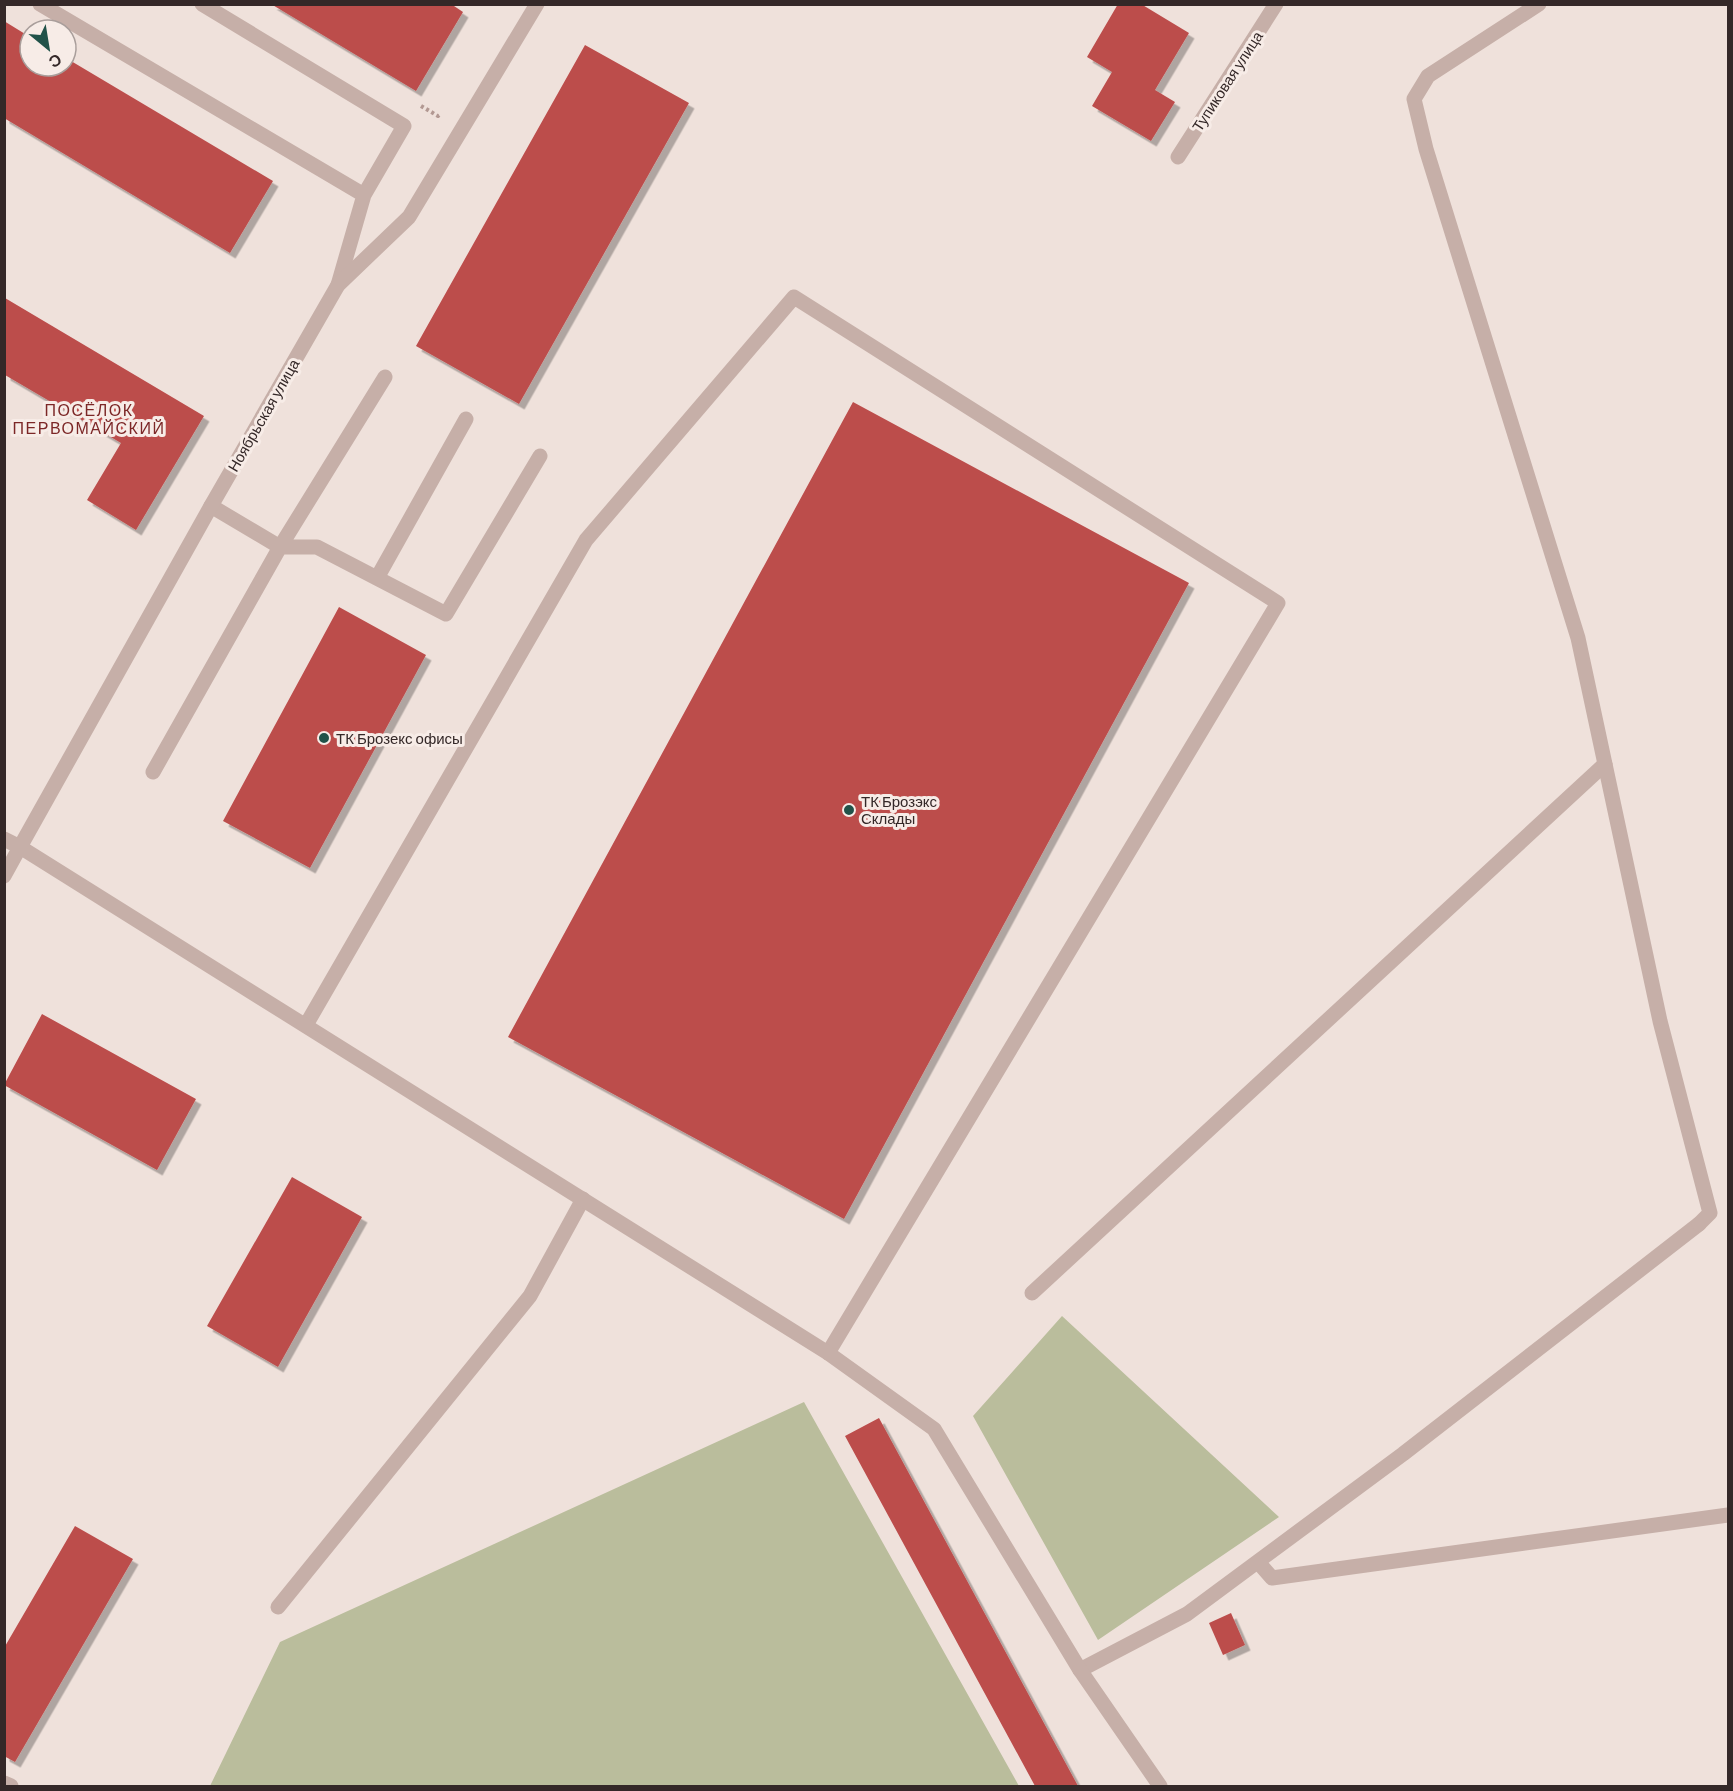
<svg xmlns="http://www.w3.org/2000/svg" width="1733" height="1791" font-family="Barlow,sans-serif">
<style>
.green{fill:#babd9c}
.building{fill:#bc4d4c;filter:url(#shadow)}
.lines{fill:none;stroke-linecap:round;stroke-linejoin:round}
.path{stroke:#b29892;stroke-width:4;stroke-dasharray:3 3;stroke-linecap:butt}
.lane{stroke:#c6afa8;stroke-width:15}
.street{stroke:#c6afa8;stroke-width:15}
.poi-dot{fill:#215249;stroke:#f7ece7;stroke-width:2}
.labels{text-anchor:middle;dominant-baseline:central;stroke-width:6;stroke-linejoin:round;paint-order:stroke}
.street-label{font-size:15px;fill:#342828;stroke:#f7ece7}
.poi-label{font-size:15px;fill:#342828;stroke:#f7ece7;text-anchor:start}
.neighbourhood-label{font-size:16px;letter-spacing:1.5px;fill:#7c2727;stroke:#f7ece7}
</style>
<defs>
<filter id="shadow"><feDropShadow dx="5.5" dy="5.5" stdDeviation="0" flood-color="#0004"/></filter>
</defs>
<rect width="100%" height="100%" fill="#efe1db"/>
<path class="green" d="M 1062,1316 L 1279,1517 L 1098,1640 L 973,1416 Z
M 804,1402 L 1019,1786 L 210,1786 L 280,1642 Z"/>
<path class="building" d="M 271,4 L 451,4 L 463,12 L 416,91 Z
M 1118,4 L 1141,4 L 1189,33 L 1155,90 L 1175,102 L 1151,141 L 1092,106 L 1112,72 L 1087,57 Z
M 4,21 L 30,37 L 30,66 L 66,66 L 66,58 L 273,181 L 230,253 L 4,118 Z
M 585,45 L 689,103 L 519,404 L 416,346 Z
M 5,298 L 204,416 L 136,530 L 87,500 L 121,443 L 5,375 Z
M 853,402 L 1189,583 L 844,1219 L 508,1037 Z
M 339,607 L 426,655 L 310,868 L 223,821 Z
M 42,1014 L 196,1099 L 157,1170 L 4,1085 Z
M 292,1177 L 362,1217 L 278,1367 L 207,1326 Z
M 879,1418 L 1078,1786 L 1035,1786 L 845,1436 Z
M 75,1526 L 133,1559 L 15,1762 L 4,1756 L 4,1648 Z
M 1231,1613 L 1245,1645 L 1223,1655 L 1209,1623 Z"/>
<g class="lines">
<path class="path" d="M 421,106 L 438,116 L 440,114"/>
<path class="lane" d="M 40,4 L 364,195
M 202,4 L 404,126 L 364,195 L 338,285
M 211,506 L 280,547 L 317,547 L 446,614 L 540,456
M 377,578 L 466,419
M 153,772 L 280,547 L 385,377
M 306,1025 L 586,540 L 794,297 L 1278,603 L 828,1353
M 1032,1293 L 1605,764
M 1258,1562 L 1272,1578 L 1728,1515
M 278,1607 L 530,1296 L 583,1199
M 1080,1670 L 1187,1614 L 1403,1454 L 1699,1224
M 4,1783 L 11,1786"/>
<path class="street" d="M 537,4 L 409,217 L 338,285 L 211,506 L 20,847 L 828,1353 L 934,1429 L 1080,1670 L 1160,1786
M 1539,4 L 1428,76 L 1414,99 L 1426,149 L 1578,638 L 1660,1021 L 1710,1213 L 1699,1224
M 1178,157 L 1276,4
M 4,839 L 20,847 L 4,876"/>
</g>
<g class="poi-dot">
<circle cx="324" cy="738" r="6"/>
<circle cx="849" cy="810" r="6"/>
</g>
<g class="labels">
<g class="street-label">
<text transform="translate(1227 81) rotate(-57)">Тупиковая улица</text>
<text transform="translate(263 415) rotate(-60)">Ноябрьская улица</text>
</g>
<g class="poi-label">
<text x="336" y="738">ТК Брозекс офисы</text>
<text x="861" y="801">ТК Брозэкс<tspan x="861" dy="17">Склады</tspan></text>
</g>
<g class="neighbourhood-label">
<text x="89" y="409">ПОСЁЛОК<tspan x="89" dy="18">ПЕРВОМАЙСКИЙ</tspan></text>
</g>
</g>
<rect width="1733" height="1791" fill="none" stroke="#342828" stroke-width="12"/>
<g transform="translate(48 48) rotate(150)"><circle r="28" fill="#f7ece7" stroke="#a99e9b" stroke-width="1.5"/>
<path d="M0-4.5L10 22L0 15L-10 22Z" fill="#215249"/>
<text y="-9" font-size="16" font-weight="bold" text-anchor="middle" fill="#342828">С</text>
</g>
</svg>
